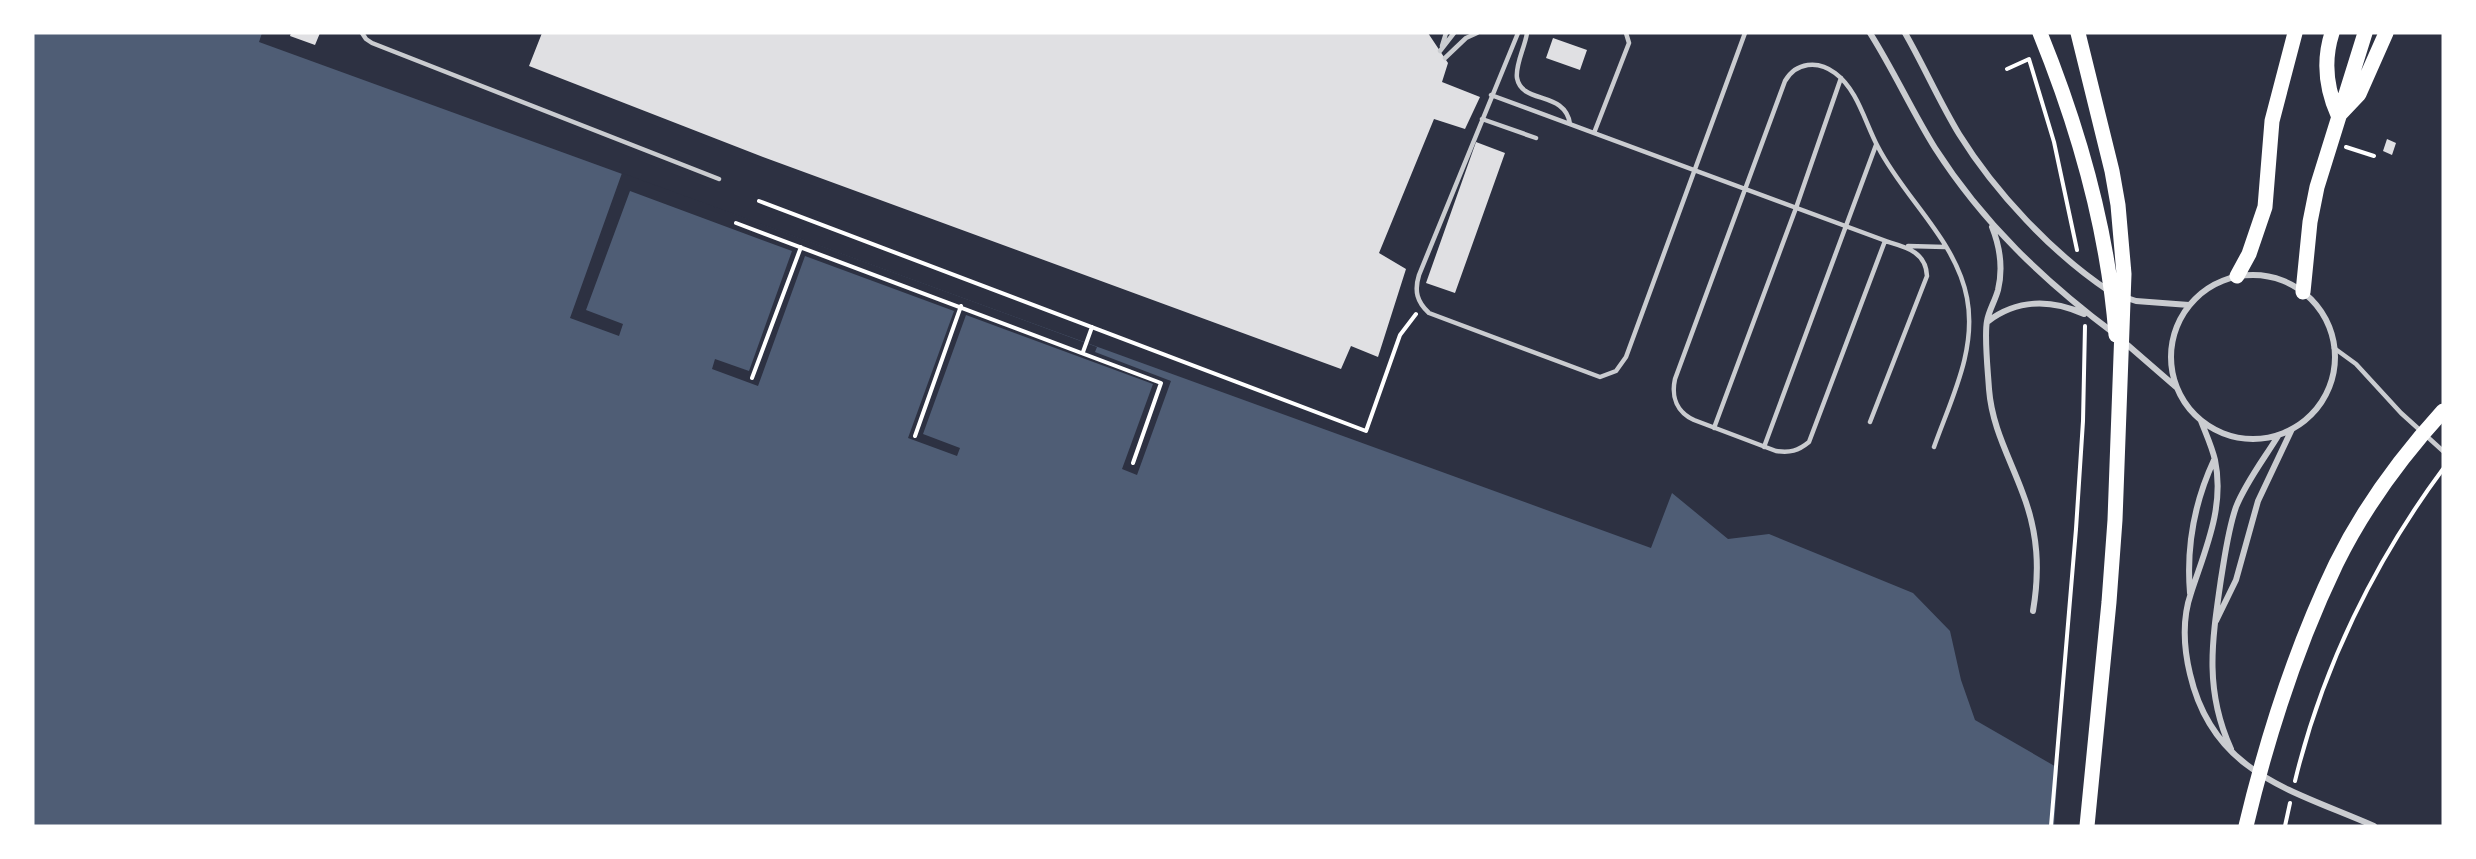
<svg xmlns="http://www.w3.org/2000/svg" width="2476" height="859" font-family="'IBM Plex Serif',serif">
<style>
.water{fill:#4f5d75}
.pier{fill:#2d3142}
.building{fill:#e0e0e3}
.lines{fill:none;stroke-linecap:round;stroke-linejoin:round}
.path{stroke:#fff;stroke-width:4}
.service{stroke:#caccd0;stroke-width:4.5}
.minor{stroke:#caccd0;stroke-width:6}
.primary{stroke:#fff;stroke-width:15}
</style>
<rect width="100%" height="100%" fill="#2d3142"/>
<path class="water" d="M 33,33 L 262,33 L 259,42 L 1651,548 L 1672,493 L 1728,539 L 1769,534 L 1913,593 L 1950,631 L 1961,680 L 1975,720 L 2058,768 L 2054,826 L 33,826 Z"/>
<path class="pier" d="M 622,173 L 1086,343 L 1097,347 L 1095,352 L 1171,381 L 1137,475 L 1122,469 L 1153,384 L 966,315 L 923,434 L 960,448 L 957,456 L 908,438 L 954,311 L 805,256 L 758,386 L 712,369 L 715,359 L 749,371 L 792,251 L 630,191 L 586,310 L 623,324 L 619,336 L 570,318 Z"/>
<path class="building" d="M 291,33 L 320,33 L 315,45 L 290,36 Z
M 542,33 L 1428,33 L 1448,63 L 1442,82 L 1480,97 L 1465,129 L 1434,119 L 1379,253 L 1406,269 L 1378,357 L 1351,346 L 1341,369 L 763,157 L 529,66 Z
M 1553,38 L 1587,50 L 1580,70 L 1546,58 Z
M 2387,139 L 2396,143 L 2392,155 L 2383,151 Z
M 1476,142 L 1505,153 L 1455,293 L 1426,283 Z"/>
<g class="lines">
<path class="path" d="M 2007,69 L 2029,59 L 2054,142 L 2077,250
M 2346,147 L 2374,156
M 759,201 L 1366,431 L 1400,335 L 1416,314
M 736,223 L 1161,383 L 1133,463
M 1083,352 L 1092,327
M 752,378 L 801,247
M 915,436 L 961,306
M 2295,781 C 2322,669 2374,562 2443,469
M 2051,826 L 2076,529 L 2083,421 L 2085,326
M 2285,826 L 2290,803"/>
<path class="service" d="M 362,33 L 366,39 L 372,43 L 719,179
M 1518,33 L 1419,275 C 1414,291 1417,302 1429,313 L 1600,377 L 1616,371 L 1626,357 L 1745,33
M 1527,33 C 1525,47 1515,65 1517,78 C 1522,105 1565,90 1570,124
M 1442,46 L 1446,33
M 1440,51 L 1454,33
M 1445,58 L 1466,38 L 1477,33
M 1491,95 L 1886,241
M 1482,119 L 1536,138
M 1594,133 L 1629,43 L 1626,33
M 1908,246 L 1945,247
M 2334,348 L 2356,364 L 2401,413 L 2443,451
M 1870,422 L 1927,276 C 1926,251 1905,247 1885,241 L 1809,442 C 1798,451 1790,453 1776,451 L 1694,420 C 1677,412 1671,397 1675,379 L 1785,81 C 1796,62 1818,60 1835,73 C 1858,90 1865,123 1878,147 C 1904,198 1956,240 1967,298 C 1977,350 1951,399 1934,447
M 1714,428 L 1796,208 L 1841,78
M 1764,447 L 1876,145"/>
<path class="minor" d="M 1870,33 C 1894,71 1912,111 1935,148 C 1983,223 2044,281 2115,334
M 1905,33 C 1924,66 1939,101 1959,134 C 1995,192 2052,253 2109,291
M 1992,227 C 2000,247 2003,269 1998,290 C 1995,301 1989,310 1987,321 C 1984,336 1988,372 1989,389 C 1992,428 2010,458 2023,494 C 2038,533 2040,570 2033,611
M2171 357a82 82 0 1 1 164 0a82 82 0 1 1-164 0Z
M 2124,297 L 2136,301 L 2189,305
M 1987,322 C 2017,299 2051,299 2084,314
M 2123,341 L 2176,387
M 2201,421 C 2206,434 2212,447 2215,460 C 2225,507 2205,550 2191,593 C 2182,619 2184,649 2190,674 C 2213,774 2292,790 2374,826
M 2190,593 C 2186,545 2194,503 2214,460
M 2216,621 L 2236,580 L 2258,501 L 2292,429
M 2231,749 C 2204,690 2212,641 2221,579 C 2225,555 2228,530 2236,507 C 2246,482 2264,459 2278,436"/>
<path class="primary" d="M 2040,33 C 2079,129 2108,231 2116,335
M 2078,33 L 2112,171 L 2118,205 L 2124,274 L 2115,520 L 2109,602 L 2087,826
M 2332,33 C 2323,61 2326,88 2338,115
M 2341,113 L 2359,94 L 2386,33
M 2237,276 L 2249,254 L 2265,207 L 2272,121 L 2295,33
M 2303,292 L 2310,222 L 2317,187 L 2365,33
M 2246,826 C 2267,738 2297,645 2336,564 C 2363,509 2402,456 2443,411"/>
</g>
<rect width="2476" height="859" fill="none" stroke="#ffffff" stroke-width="69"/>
</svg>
